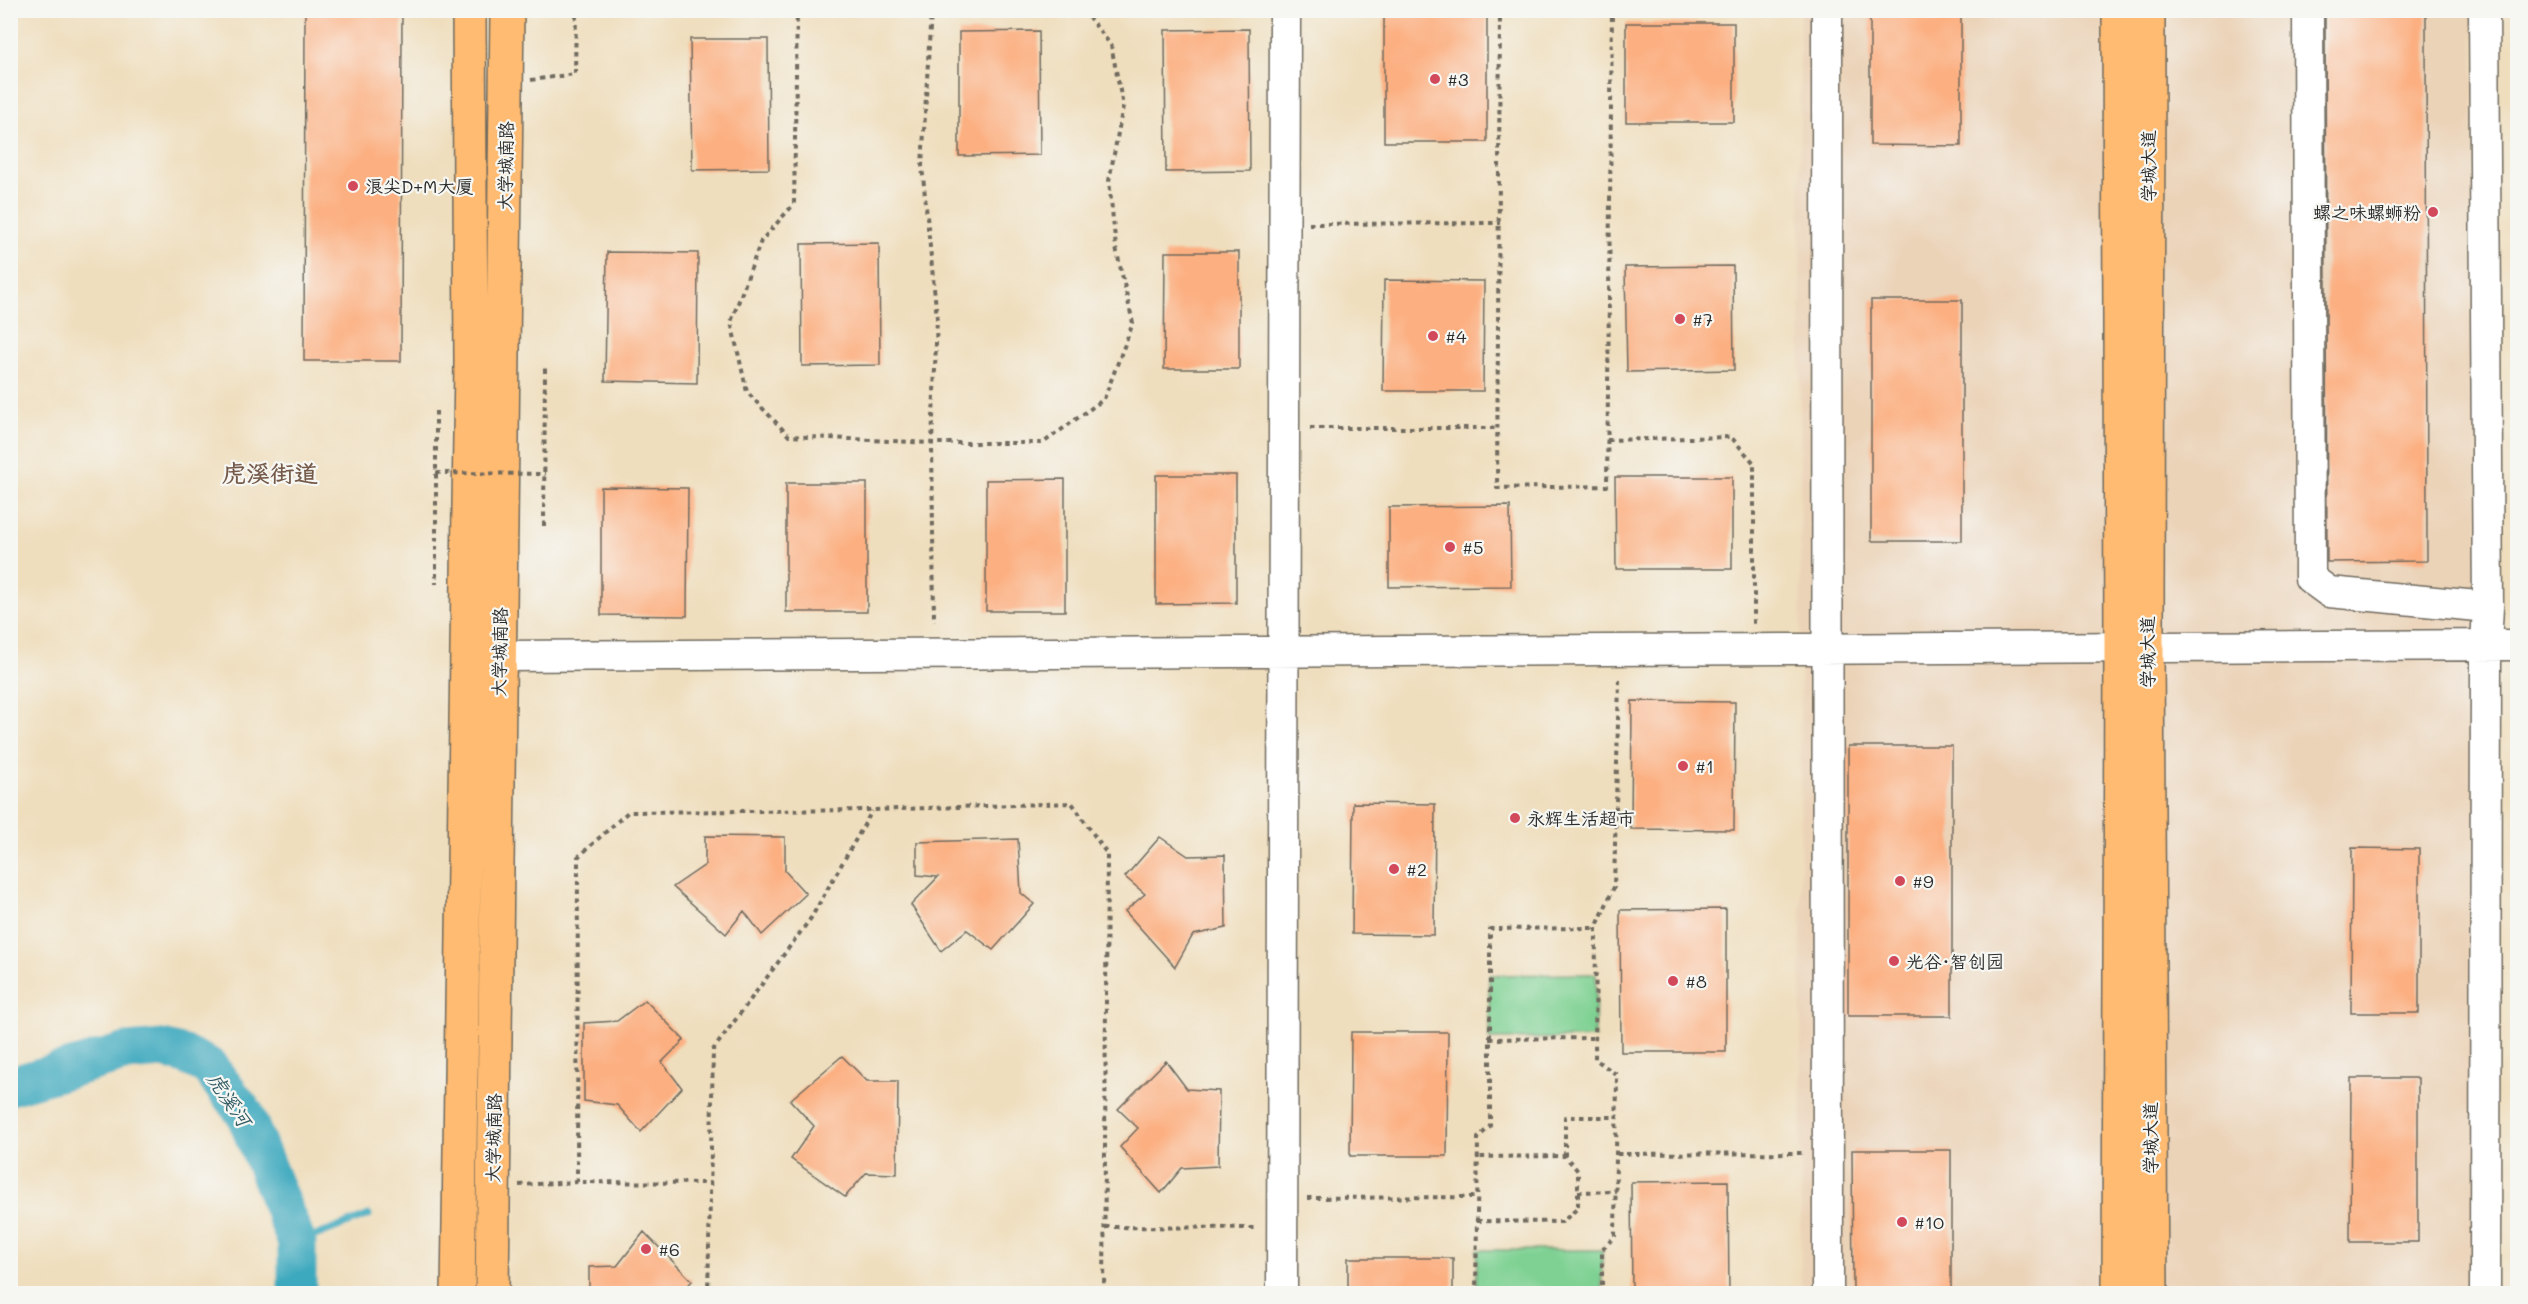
<svg xmlns="http://www.w3.org/2000/svg" width="2528" height="1304" font-family="Mali,'LXGW WenKai TC',sans-serif">
<style>
.built{fill:#ebd3b8}
.green{fill:#7fd193;stroke:#557e5f;stroke-width:1.5}
.lines{fill:none;stroke-linecap:round;stroke-linejoin:round}
.stream{stroke:#3ea9be;stroke-width:7}
.river{stroke:#3ea9be;stroke-width:39}
.building{fill:#fcaf80}
.minor-casing{stroke:#706a5e;stroke-width:33}
.major-casing{stroke:#706a5e;stroke-width:36}
.path{stroke:#706a5e;stroke-width:4;stroke-dasharray:4.5 4.5;stroke-linecap:butt}
.minor{stroke:#fff;stroke-width:30}
.major{stroke:#ffbb71;stroke-width:33}
.path-bridge{stroke:#706a5e;stroke-width:4;stroke-dasharray:4.5 4.5;stroke-linecap:butt}
.poi-dot{fill:#d1495b;stroke:#f6f6f2;stroke-width:2}
.labels{text-anchor:middle;dominant-baseline:central;stroke-width:4.5;stroke-linejoin:round;paint-order:stroke}
.poi-label{font-size:18px;fill:#2b2b2b;stroke:#f6f6f2;text-anchor:start}
.street-label{font-size:18px;fill:#2b2b2b;stroke:#f6f6f2}
.water-label{font-size:20px;font-style:italic;fill:#335d66;stroke:#f6f6f2}
.district-label{font-size:24px;font-weight:bold;fill:#745949;stroke:#f6f6f2}
</style>
<rect width="100%" height="100%" fill="#f6f6f2"/>
<filter id="ink" filterUnits="userSpaceOnUse"><feTurbulence type="fractalNoise" baseFrequency=".0167" numOctaves="2"/><feDisplacementMap in="SourceGraphic" scale="12" xChannelSelector="R" yChannelSelector="G"/><feConvolveMatrix kernelMatrix="1 2 1 2 8 2 1 2 1" color-interpolation-filters="sRGB"/></filter>
<filter id="wash" filterUnits="userSpaceOnUse"><feTurbulence type="fractalNoise" baseFrequency=".008" numOctaves="4" result="noise"/><feDisplacementMap in="SourceGraphic" scale="24" xChannelSelector="R" yChannelSelector="G"/><feGaussianBlur stdDeviation="1.35" result="paint"/><feColorMatrix in="noise" values="0 0 0 0 0 0 0 0 0 0 0 0 0 0 0 0 0 1.4 0 .05"/><feComposite in="paint" operator="in"/></filter>
<g filter="url(#wash)">
<rect width="100%" height="100%" fill="#efdebd"/>
<path class="built" d="M 1800,11 L 2473,11 L 2485,1293 L 1801,1293 Z"/>
<path class="green" d="M 1596,974 L 1595,1038 L 1489,1039 L 1489,975 Z
M 1477,1250 L 1602,1250 L 1602,1293 L 1476,1293 Z"/>
<g class="lines">
<path class="stream" d="M 297,1243 L 369,1215"/>
<path class="river" d="M 10,1086 L 127,1052 L 163,1049 L 185,1055 L 208,1066 L 245,1114 L 297,1243 L 297,1294"/>
</g>
<g id="blocks">
<path class="building" d="M 305,10 L 402,10 L 401,361 L 304,361 Z
M 1870,10 L 1961,10 L 1961,146 L 1870,145 Z
M 2325,10 L 2426,10 L 2427,561 L 2327,562 Z
M 1384,16 L 1487,17 L 1487,142 L 1384,142 Z
M 1626,23 L 1734,23 L 1734,122 L 1626,122 Z
M 1249,29 L 1250,171 L 1166,172 L 1165,30 Z
M 1039,31 L 1040,155 L 959,156 L 959,32 Z
M 690,39 L 768,39 L 769,169 L 692,170 Z
M 879,243 L 880,365 L 802,366 L 801,244 Z
M 607,252 L 698,253 L 697,383 L 605,381 Z
M 1165,252 L 1239,252 L 1239,369 L 1164,369 Z
M 1733,266 L 1734,370 L 1627,372 L 1625,267 Z
M 1384,280 L 1484,281 L 1483,391 L 1383,391 Z
M 1871,300 L 1962,300 L 1962,541 L 1871,541 Z
M 1156,475 L 1236,475 L 1236,603 L 1156,604 Z
M 1615,477 L 1732,477 L 1732,569 L 1616,569 Z
M 1065,479 L 1065,611 L 986,611 L 986,480 Z
M 786,483 L 867,483 L 867,612 L 786,612 Z
M 601,487 L 688,488 L 687,616 L 601,615 Z
M 1510,506 L 1511,586 L 1389,587 L 1389,507 Z
M 1632,701 L 1735,702 L 1734,830 L 1631,829 Z
M 1848,746 L 1952,746 L 1952,1016 L 1848,1016 Z
M 1353,803 L 1435,804 L 1434,935 L 1352,934 Z
M 705,836 L 785,837 L 785,871 L 806,894 L 762,935 L 744,911 L 726,934 L 673,887 L 705,865 Z
M 1160,837 L 1188,856 L 1225,855 L 1226,928 L 1193,935 L 1175,967 L 1125,911 L 1145,894 L 1125,877 Z
M 1018,839 L 1021,893 L 1034,904 L 993,950 L 967,930 L 941,951 L 911,905 L 938,877 L 917,875 L 917,842 Z
M 2352,848 L 2419,849 L 2419,1013 L 2351,1013 Z
M 1726,909 L 1726,1052 L 1621,1052 L 1620,910 Z
M 645,1000 L 684,1040 L 662,1062 L 682,1088 L 641,1132 L 617,1105 L 584,1101 L 584,1023 L 617,1021 Z
M 1351,1032 L 1448,1032 L 1447,1156 L 1350,1156 Z
M 842,1056 L 867,1081 L 898,1081 L 897,1174 L 866,1173 L 845,1197 L 791,1159 L 814,1126 L 790,1100 Z
M 1166,1061 L 1187,1089 L 1219,1091 L 1218,1166 L 1182,1168 L 1161,1193 L 1120,1147 L 1138,1128 L 1118,1109 Z
M 2351,1078 L 2418,1078 L 2418,1242 L 2350,1242 Z
M 1852,1150 L 1951,1150 L 1951,1293 L 1853,1293 Z
M 1728,1181 L 1729,1293 L 1632,1293 L 1631,1182 Z
M 644,1232 L 692,1281 L 681,1293 L 589,1293 L 589,1267 L 617,1266 Z
M 1348,1258 L 1453,1258 L 1453,1293 L 1348,1293 Z"/>
</g>
</g>
<g filter="url(#ink)">
<use href="#blocks" fill-opacity="0" stroke="#706a5e" stroke-width="1.5"/>
<g class="lines">
<g class="minor-casing">
<path id="minor" d="M 1827,10 L 1828,1294
M 2308,10 L 2310,578 L 2329,592 L 2488,607
M 2484,10 L 2488,607 L 2486,645 L 2485,1294
M 499,656 L 2518,645
M 1282,1294 L 1285,10"/>
</g>
<g class="major-casing">
<path id="major" d="M 2119,10 L 2121,645 L 2119,1294
M 2148,10 L 2147,649 L 2151,1294
M 458,1294 L 471,363 L 469,10
M 492,1294 L 507,10"/>
</g>
<path class="path" d="M 797,10 L 794,204 L 761,241 L 731,322 L 747,392 L 789,436 L 932,443 L 1043,443 L 1104,399 L 1133,323 L 1116,248 L 1109,181 L 1123,106 L 1111,45 L 1083,10
M 931,10 L 922,166 L 937,318 L 932,443 L 934,621
M 1500,10 L 1497,488 L 1607,486 L 1612,10
M 531,80 L 575,74 L 576,10
M 1309,224 L 1500,223
M 436,411 L 436,584
M 1310,428 L 1498,428
M 1607,440 L 1731,437 L 1754,463 L 1754,625
M 544,526 L 545,364
M 1489,1039 L 1595,1038
M 1617,1154 L 1805,1153
M 1565,1156 L 1565,1117 L 1617,1117
M 577,1182 L 578,857 L 628,812 L 872,810 L 1072,803 L 1107,854 L 1104,1294
M 519,1185 L 577,1182 L 710,1183
M 1578,1192 L 1616,1191
M 1307,1198 L 1478,1197
M 1477,1221 L 1562,1222 L 1578,1208 L 1578,1171 L 1565,1156 L 1478,1157
M 1105,1227 L 1257,1228
M 708,1294 L 713,1050 L 811,918 L 872,811
M 1476,1294 L 1478,1138 L 1490,1126 L 1490,929 L 1596,928
M 1602,1294 L 1602,1250 L 1615,1236 L 1617,1075 L 1595,1059 L 1596,928 L 1614,887 L 1619,680"/>
<use href="#minor" class="minor"/>
<use href="#major" class="major"/>
<path class="path-bridge" d="M 436,473 L 545,474"/>
</g>
</g>
<g class="poi-dot">
<circle cx="1435" cy="79" r="6"/>
<circle cx="353" cy="186" r="6"/>
<circle cx="2433" cy="212" r="6"/>
<circle cx="1680" cy="319" r="6"/>
<circle cx="1433" cy="336" r="6"/>
<circle cx="1450" cy="547" r="6"/>
<circle cx="1683" cy="766" r="6"/>
<circle cx="1515" cy="818" r="6"/>
<circle cx="1394" cy="869" r="6"/>
<circle cx="1900" cy="881" r="6"/>
<circle cx="1894" cy="961" r="6"/>
<circle cx="1673" cy="981" r="6"/>
<circle cx="1902" cy="1222" r="6"/>
<circle cx="646" cy="1249" r="6"/>
</g>
<g class="labels">
<g class="poi-label">
<text x="1447" y="79">#3</text>
<text x="365" y="186">浪尖D+M大厦</text>
<text x="2421" y="212" text-anchor="end">螺之味螺蛳粉</text>
<text x="1692" y="319">#7</text>
<text x="1445" y="336">#4</text>
<text x="1462" y="547">#5</text>
<text x="1695" y="766">#1</text>
<text x="1527" y="818">永辉生活超市</text>
<text x="1406" y="869">#2</text>
<text x="1912" y="881">#9</text>
<text x="1906" y="961">光谷·智创园</text>
<text x="1685" y="981">#8</text>
<text x="1914" y="1222">#10</text>
<text x="658" y="1249">#6</text>
</g>
<g class="street-label">
<text transform="translate(505 166) rotate(-89)">大学城南路</text>
<text transform="translate(2148 166) rotate(-90)">学城大道</text>
<text transform="translate(499 652) rotate(-89)">大学城南路</text>
<text transform="translate(2147 652) rotate(-90)">学城大道</text>
<text transform="translate(493 1138) rotate(-89)">大学城南路</text>
<text transform="translate(2150 1138) rotate(-90)">学城大道</text>
</g>
<g class="water-label">
<text transform="translate(230 1099) rotate(56)">虎溪河</text>
</g>
<g class="district-label">
<text x="270" y="472">虎溪街道</text>
</g>
</g>
<rect width="2528" height="1304" fill="none" stroke="#f6f6f2" stroke-width="36"/>
</svg>
